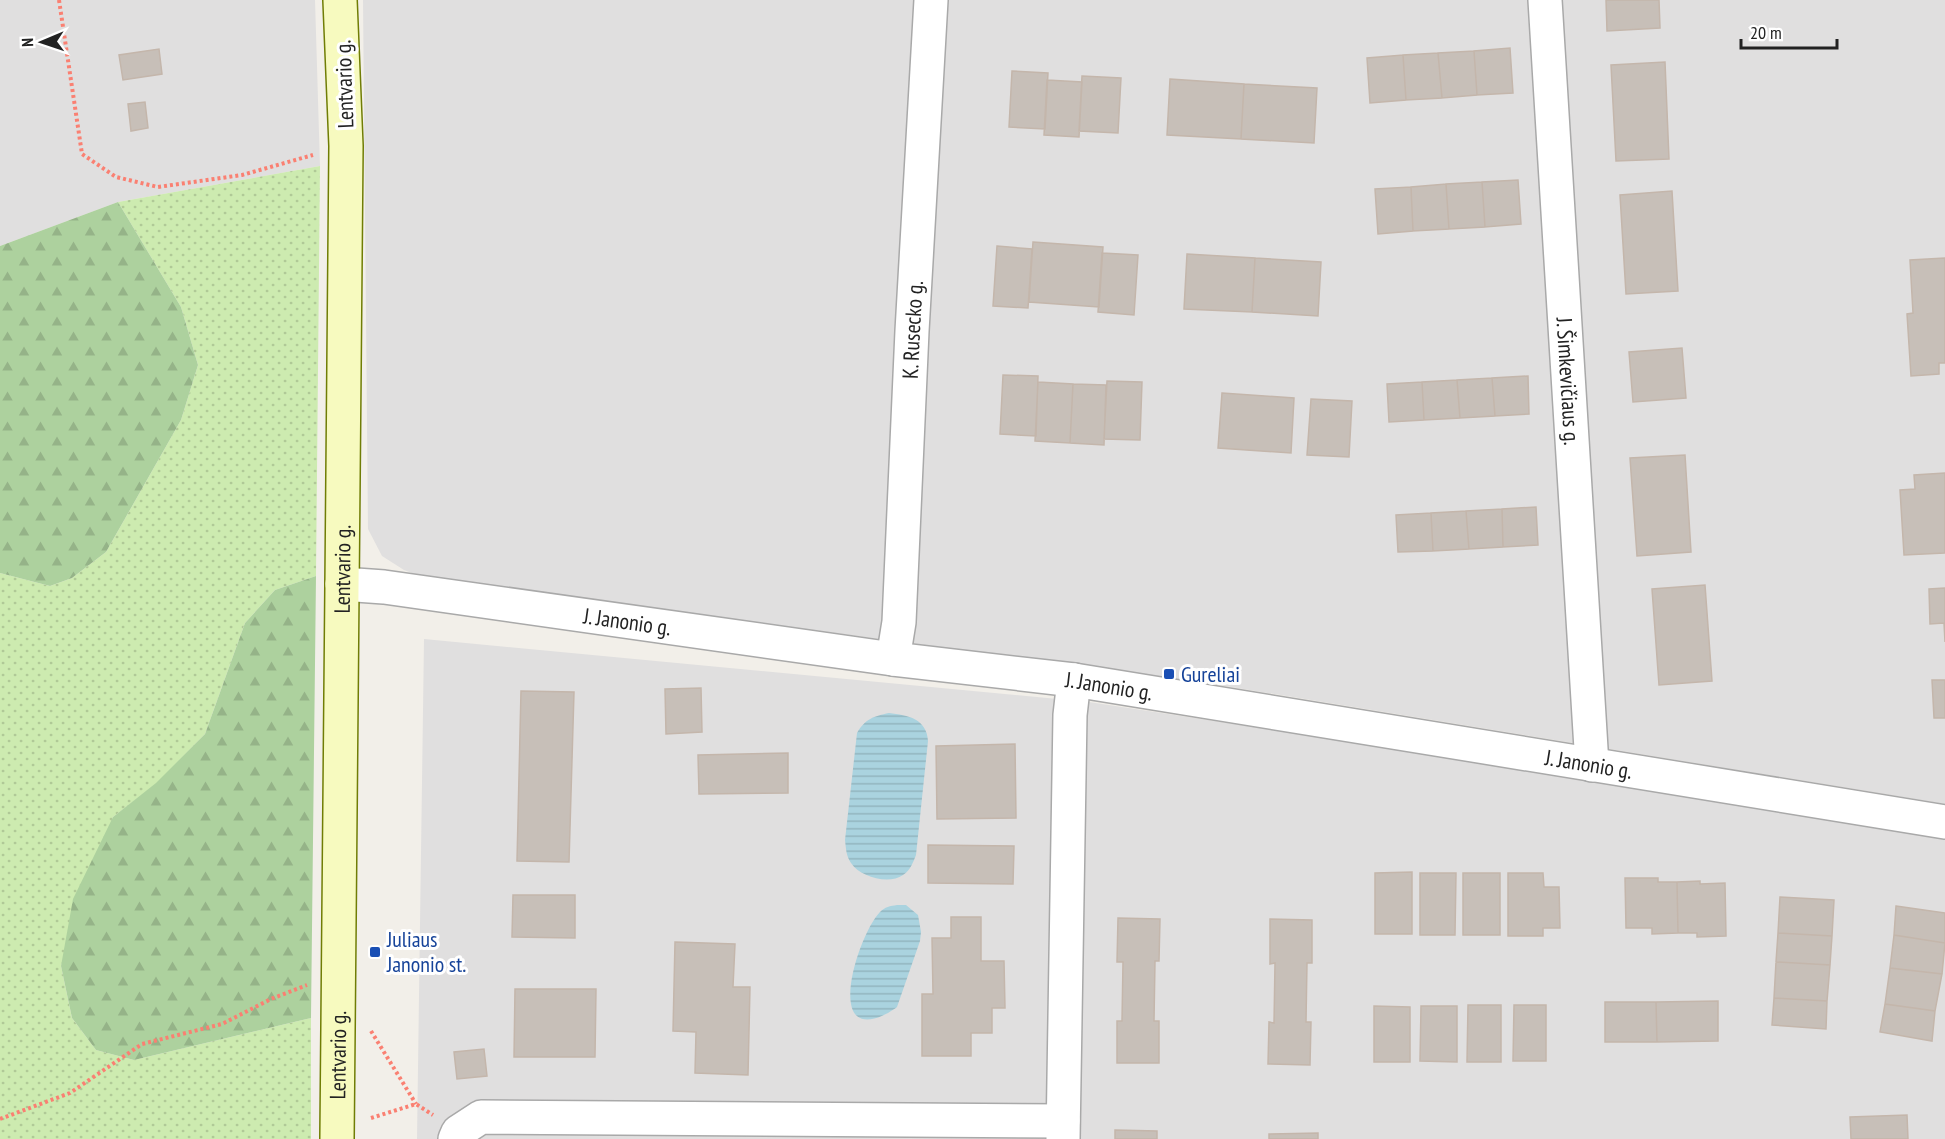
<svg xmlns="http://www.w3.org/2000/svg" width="1945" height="1139" font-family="'PT Sans Narrow',sans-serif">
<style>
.residential{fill:#e0dfdf}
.grass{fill:url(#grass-dots)}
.forest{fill:url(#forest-firs)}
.water{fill:url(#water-rules)}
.building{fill:#c7bfb8;stroke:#c4b6ab;stroke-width:1.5}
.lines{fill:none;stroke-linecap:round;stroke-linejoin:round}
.street-casing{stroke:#a9a9a9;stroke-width:36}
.secondary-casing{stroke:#707d05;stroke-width:36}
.path{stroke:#fa8072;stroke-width:4;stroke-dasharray:3 3;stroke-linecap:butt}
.street{stroke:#fff;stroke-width:33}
.secondary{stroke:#f7fabf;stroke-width:33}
.transit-dot{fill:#1a4fb4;stroke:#fff;stroke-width:2}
.labels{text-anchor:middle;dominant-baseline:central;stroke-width:6;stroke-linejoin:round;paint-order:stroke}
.street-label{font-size:22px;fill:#222;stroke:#fff}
.transit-label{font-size:22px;fill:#164399;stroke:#fff;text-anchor:start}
</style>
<defs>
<pattern id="grass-dots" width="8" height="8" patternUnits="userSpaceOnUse" patternTransform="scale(1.5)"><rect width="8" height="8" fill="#cdebb0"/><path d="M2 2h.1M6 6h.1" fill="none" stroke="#b0c997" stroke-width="1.8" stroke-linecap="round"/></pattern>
<pattern id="forest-firs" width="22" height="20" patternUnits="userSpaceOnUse" patternTransform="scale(1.5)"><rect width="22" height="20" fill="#add19e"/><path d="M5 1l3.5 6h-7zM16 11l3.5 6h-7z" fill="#95b388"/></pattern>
<pattern id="water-rules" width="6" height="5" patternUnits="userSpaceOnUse" patternTransform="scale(1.5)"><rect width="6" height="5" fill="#aad3df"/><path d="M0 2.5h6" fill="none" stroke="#92b5bf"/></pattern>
</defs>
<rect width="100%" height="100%" fill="#f2efe9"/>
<path class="residential" d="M 0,0 L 315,0 L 320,166 L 118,202 L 0,246 Z
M 363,0 L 1945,0 L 1945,804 L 1207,683 L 425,578 L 404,570 L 382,556 L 368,529 Z
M 424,639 L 1089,702 L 1720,798 L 1945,838 L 1945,1139 L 417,1139 Z"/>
<path class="grass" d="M 320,166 L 316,576 L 275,590 L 245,623 L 205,734 L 156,784 L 113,817 L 61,966 L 72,1018 L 96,1050 L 134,1060 L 311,1018 L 311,1139 L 0,1139 L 0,573 L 50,586 L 72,578 L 106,552 L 181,420 L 198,365 L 181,307 L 118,202 Z"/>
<path class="forest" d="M 118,202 L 181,307 L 198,365 L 181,420 L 106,552 L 72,578 L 50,586 L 0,573 L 0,246 Z
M 316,576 L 311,1018 L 134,1060 L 96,1050 L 72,1018 L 61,966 L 73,899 L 113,817 L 156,783 L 205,734 L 245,623 L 275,590 Z"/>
<path class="water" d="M 889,713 C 908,715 927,719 928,741 L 916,855 C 913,862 911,870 903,875 C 889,885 860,877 851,863 C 846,856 846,848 845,840 L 857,733 C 865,719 874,716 889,713 Z
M 897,905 L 906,905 L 918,915 L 921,932 L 920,941 L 897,1007 C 888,1014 865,1027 855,1014 C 840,994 864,928 880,912 C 885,907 890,906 897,905 Z"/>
<path class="building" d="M 1606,0 L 1659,0 L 1660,28 L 1607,31 Z
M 1510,48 L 1513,93 L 1477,95 L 1474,51 Z
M 159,49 L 162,74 L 123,80 L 119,55 Z
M 1474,51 L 1477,95 L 1442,98 L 1438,53 Z
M 1438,53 L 1442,98 L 1406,100 L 1403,55 Z
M 1403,55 L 1406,100 L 1370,103 L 1367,58 Z
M 1665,62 L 1669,159 L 1616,161 L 1611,65 Z
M 1012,71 L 1048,73 L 1045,129 L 1009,127 Z
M 1082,76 L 1121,78 L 1118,133 L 1079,131 Z
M 1170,79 L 1244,84 L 1241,139 L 1167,135 Z
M 1047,80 L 1082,82 L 1079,137 L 1044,135 Z
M 1244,84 L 1317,88 L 1314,143 L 1241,139 Z
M 145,102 L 148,128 L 131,131 L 128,104 Z
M 1518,180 L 1521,224 L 1485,227 L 1482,182 Z
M 1482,182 L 1485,227 L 1449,229 L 1446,184 Z
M 1446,184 L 1449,229 L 1413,231 L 1411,187 Z
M 1411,187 L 1413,231 L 1378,234 L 1375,189 Z
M 1672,191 L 1678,291 L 1626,294 L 1620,195 Z
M 1033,242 L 1103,247 L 1099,307 L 1029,302 Z
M 997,246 L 1032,249 L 1028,308 L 993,306 Z
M 1102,253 L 1138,255 L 1134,315 L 1098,312 Z
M 1187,254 L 1255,258 L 1252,312 L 1184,309 Z
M 1255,258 L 1321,262 L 1318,316 L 1252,312 Z
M 1945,258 L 1945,363 L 1939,363 L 1939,374 L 1911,376 L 1907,314 L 1913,313 L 1910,260 Z
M 1682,348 L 1686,398 L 1633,402 L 1629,352 Z
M 1003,375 L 1038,376 L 1036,436 L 1000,434 Z
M 1528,376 L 1529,414 L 1495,416 L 1492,378 Z
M 1492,378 L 1495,416 L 1460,418 L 1457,380 Z
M 1457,380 L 1460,418 L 1424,420 L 1422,382 Z
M 1107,381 L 1142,382 L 1140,440 L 1104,439 Z
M 1038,382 L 1073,384 L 1070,443 L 1035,441 Z
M 1422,382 L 1424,420 L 1389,422 L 1387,384 Z
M 1073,384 L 1106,385 L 1104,445 L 1070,443 Z
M 1222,393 L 1294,398 L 1291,453 L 1218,448 Z
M 1311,399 L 1352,401 L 1349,457 L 1307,455 Z
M 1685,455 L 1691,552 L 1637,556 L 1630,458 Z
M 1945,473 L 1945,553 L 1904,555 L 1900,490 L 1915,489 L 1914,475 Z
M 1536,507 L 1538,545 L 1503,547 L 1502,509 Z
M 1502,509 L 1503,547 L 1469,549 L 1466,511 Z
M 1466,511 L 1469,549 L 1433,551 L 1431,513 Z
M 1431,513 L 1433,551 L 1398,552 L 1396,515 Z
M 1705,585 L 1712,681 L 1659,685 L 1652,589 Z
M 1945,588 L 1945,642 L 1944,623 L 1930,624 L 1929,589 Z
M 1932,680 L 1945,680 L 1945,718 L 1934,718 Z
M 701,688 L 702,732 L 666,734 L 665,689 Z
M 521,691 L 574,692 L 569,862 L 517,861 Z
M 1015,744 L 1016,818 L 937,819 L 936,746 Z
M 788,753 L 788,793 L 699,794 L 698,755 Z
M 928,845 L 1014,846 L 1013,884 L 928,883 Z
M 1412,872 L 1412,934 L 1375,934 L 1375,873 Z
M 1420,873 L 1456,873 L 1455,935 L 1420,935 Z
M 1463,873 L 1500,873 L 1500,935 L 1463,935 Z
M 1508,873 L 1543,873 L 1544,887 L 1559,887 L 1560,928 L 1543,928 L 1543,936 L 1508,936 Z
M 1625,878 L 1658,878 L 1658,882 L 1677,882 L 1678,933 L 1652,934 L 1652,928 L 1626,928 Z
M 1700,881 L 1700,884 L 1725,883 L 1726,936 L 1697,937 L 1697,933 L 1678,933 L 1677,882 Z
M 513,895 L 575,895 L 575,938 L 512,937 Z
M 1780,897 L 1834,900 L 1832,936 L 1778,933 Z
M 1896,906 L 1945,913 L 1945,943 L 1894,935 Z
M 951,917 L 981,917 L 981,961 L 1004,961 L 1005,1008 L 992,1008 L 992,1033 L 971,1033 L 971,1056 L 922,1056 L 922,994 L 933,994 L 932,938 L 951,938 Z
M 1118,918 L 1160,919 L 1159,961 L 1155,961 L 1154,1021 L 1159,1021 L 1159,1063 L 1117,1063 L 1117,1021 L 1122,1021 L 1123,962 L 1117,962 Z
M 1270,919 L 1312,920 L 1312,963 L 1307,963 L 1306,1022 L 1311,1022 L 1310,1065 L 1268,1064 L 1269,1022 L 1274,1023 L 1275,963 L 1270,964 Z
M 1778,933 L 1832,936 L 1830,965 L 1776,962 Z
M 1894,935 L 1945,943 L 1942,974 L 1890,968 Z
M 675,942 L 735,944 L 733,987 L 750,987 L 748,1075 L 695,1073 L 696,1032 L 673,1031 Z
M 1776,962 L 1830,965 L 1827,1001 L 1774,998 Z
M 1890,968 L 1942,974 L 1935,1011 L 1885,1004 Z
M 515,989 L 596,989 L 595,1057 L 514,1057 Z
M 1774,998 L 1827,1001 L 1826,1029 L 1772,1025 Z
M 1718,1001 L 1718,1041 L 1657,1042 L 1656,1002 Z
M 1605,1002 L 1656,1002 L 1657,1042 L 1605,1042 Z
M 1885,1004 L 1935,1011 L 1932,1041 L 1880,1032 Z
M 1468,1005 L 1501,1005 L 1501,1062 L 1467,1062 Z
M 1514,1005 L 1546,1005 L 1546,1061 L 1513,1061 Z
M 1374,1006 L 1410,1007 L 1410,1062 L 1374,1062 Z
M 1421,1006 L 1457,1006 L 1457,1062 L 1420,1061 Z
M 484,1049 L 487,1076 L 457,1079 L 454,1052 Z
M 1907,1115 L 1908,1139 L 1851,1139 L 1850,1117 Z
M 1115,1130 L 1157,1131 L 1157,1139 L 1115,1139 Z
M 1318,1133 L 1318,1139 L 1269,1139 L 1269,1134 Z"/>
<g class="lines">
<g class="street-casing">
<g id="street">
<path id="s1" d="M 1545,0 L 1592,765"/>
<path id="s2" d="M 342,584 L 384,587 L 893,659 L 1074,680 L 1945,822"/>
<path id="s3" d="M 893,659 L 899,622 L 912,331 L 931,0"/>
<path d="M 455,1139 L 458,1132 L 481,1117 L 1063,1121"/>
<path d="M 1063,1139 L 1070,715 L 1074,680"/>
</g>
</g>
<g class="secondary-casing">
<g id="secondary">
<path id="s4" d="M 337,1139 L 346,146 L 340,0"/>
</g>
</g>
<path class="path" d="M 59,0 L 82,154 L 116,177 L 158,187 L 242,175 L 313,155
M 371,1031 L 416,1104
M 371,1118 L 416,1104 L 433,1115
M 0,1119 L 70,1093 L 142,1044 L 222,1024 L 271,999 L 307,985"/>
<use href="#street" class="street"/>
<use href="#secondary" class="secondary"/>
</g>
<g class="transit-dot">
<rect x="1163" y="668" width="12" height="12" rx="3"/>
<rect x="369" y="946" width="12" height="12" rx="3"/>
</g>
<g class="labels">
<g class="street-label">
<text transform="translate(344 84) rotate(-92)">Lentvario g.</text>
<text stroke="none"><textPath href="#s3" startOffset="330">K. Rusecko g.</textPath></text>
<text stroke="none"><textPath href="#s1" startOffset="382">J. Šimkevičiaus g.</textPath></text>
<text stroke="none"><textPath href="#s4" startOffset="570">Lentvario g.</textPath></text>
<text stroke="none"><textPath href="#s2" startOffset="288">J. Janonio g.</textPath></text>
<text stroke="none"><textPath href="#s2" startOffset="774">J. Janonio g.</textPath></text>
<text stroke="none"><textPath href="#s2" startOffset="1260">J. Janonio g.</textPath></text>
<text stroke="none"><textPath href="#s4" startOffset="84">Lentvario g.</textPath></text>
</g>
<g class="transit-label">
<text x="1181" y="674">Gureliai</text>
<text x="387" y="939">Juliaus<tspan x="387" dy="25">Janonio st.</tspan></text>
</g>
</g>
<g transform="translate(42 42) rotate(268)" stroke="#ffffff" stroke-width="4.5" paint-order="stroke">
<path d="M0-4.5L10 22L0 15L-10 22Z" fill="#222222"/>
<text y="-9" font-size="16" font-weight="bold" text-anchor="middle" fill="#222222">N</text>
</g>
<path d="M1741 39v9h96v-9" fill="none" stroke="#222222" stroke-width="3"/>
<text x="1750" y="39" font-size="18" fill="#222222" stroke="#ffffff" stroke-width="4.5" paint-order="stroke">20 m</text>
</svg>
